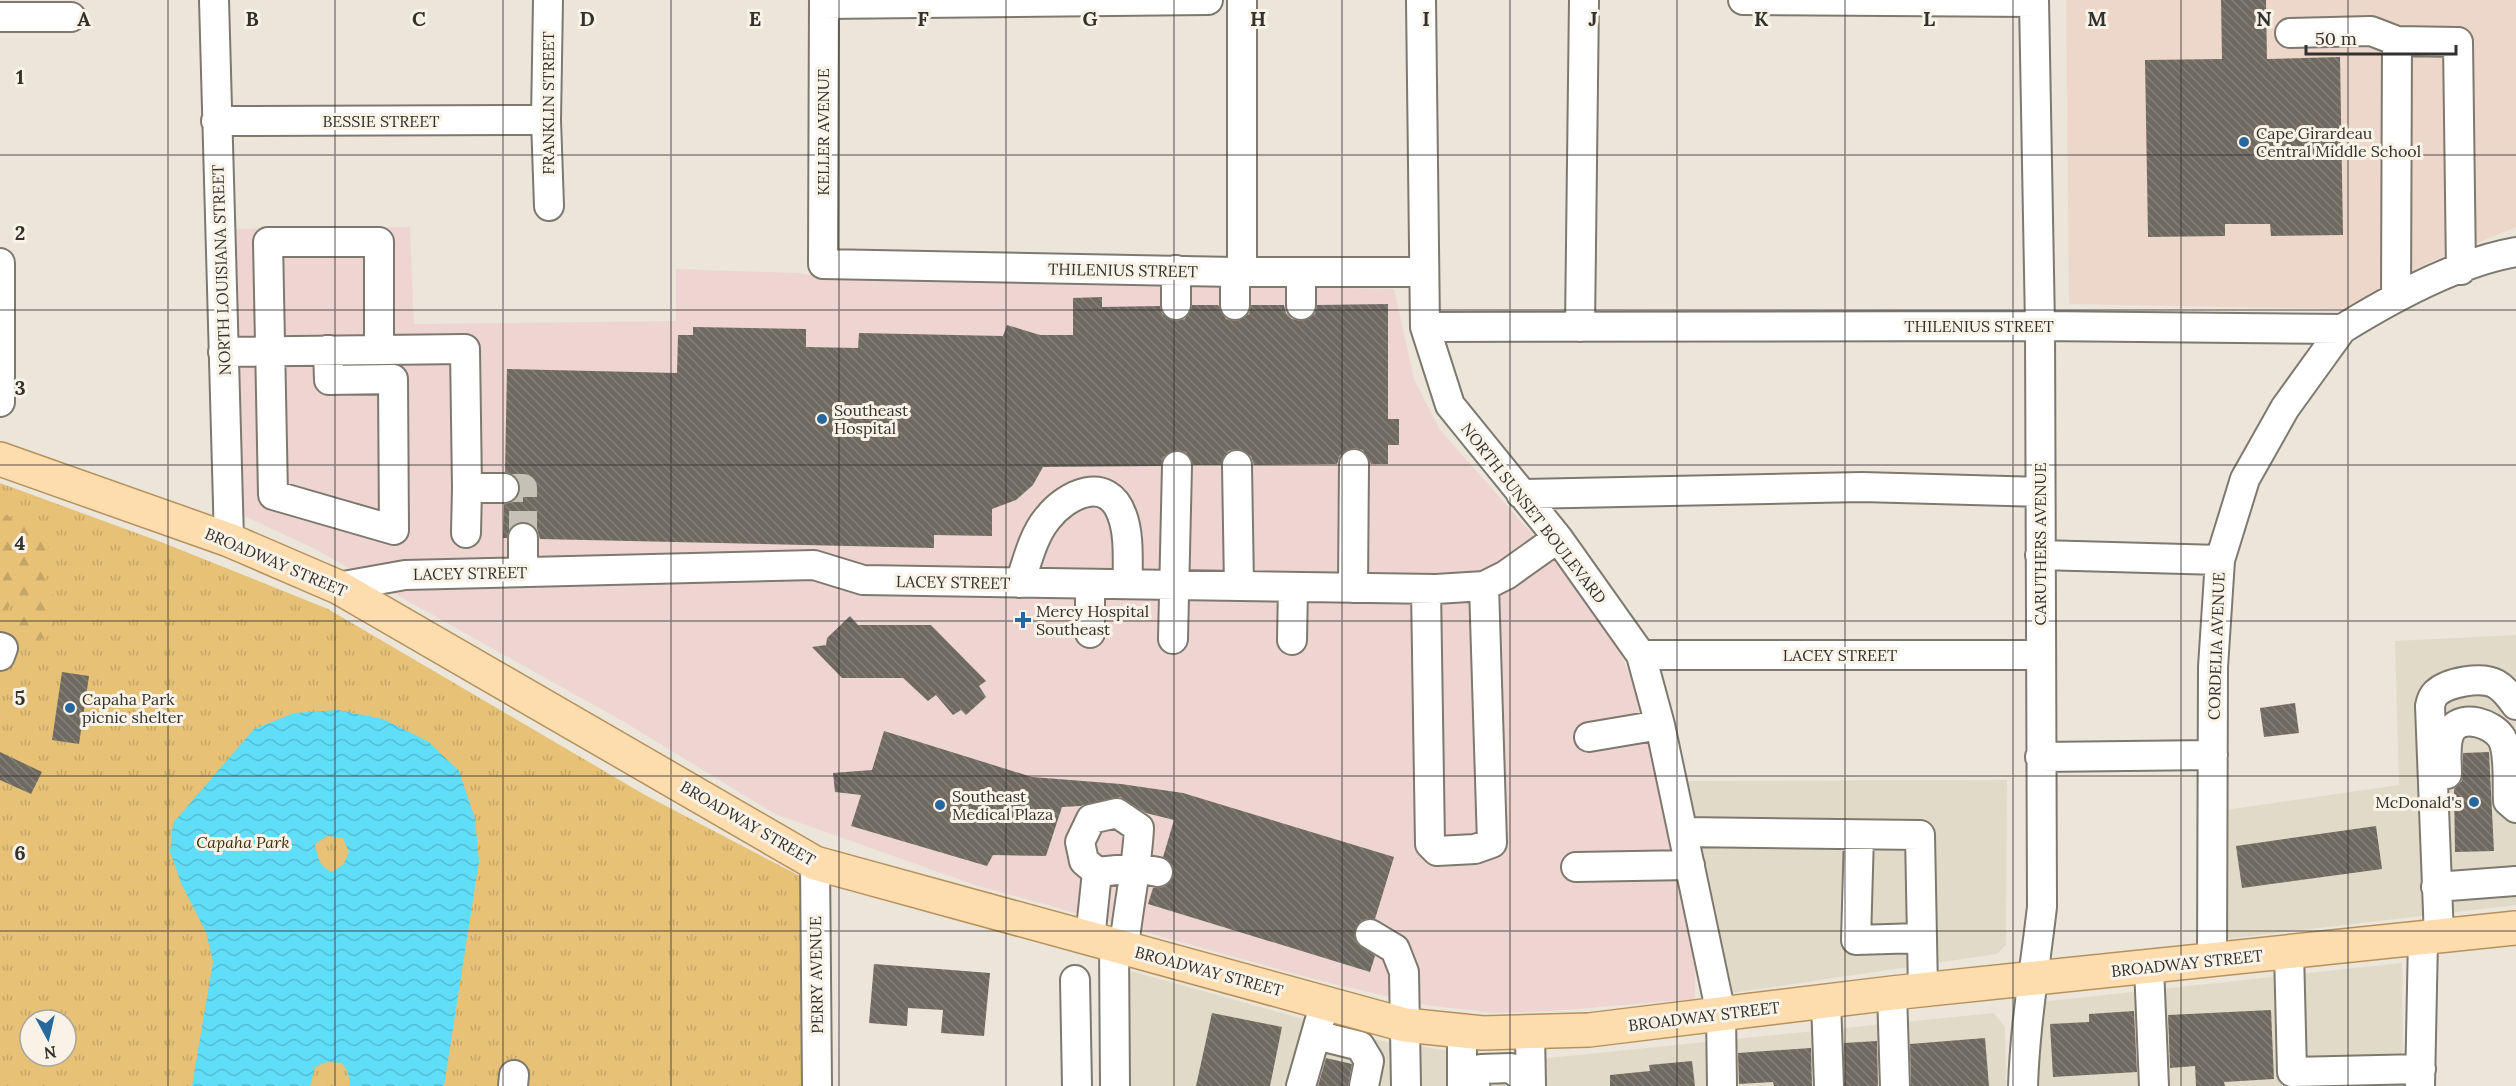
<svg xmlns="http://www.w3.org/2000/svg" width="2516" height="1086" font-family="Lora,serif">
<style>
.built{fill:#e2dac8}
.education{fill:#edd7ca}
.medical{fill:#efd5d1}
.grass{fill:url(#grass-tufts);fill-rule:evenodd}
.forest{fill:url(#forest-firs)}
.water{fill:url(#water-waves);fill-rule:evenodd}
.building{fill:url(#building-back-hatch)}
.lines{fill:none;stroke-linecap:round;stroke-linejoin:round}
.minor-tunnel{stroke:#c6c1b7;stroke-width:28;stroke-dasharray:28 14;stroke-linecap:butt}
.minor-casing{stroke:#7e796f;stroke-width:32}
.major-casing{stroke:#b6915d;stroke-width:36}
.minor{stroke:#fff;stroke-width:28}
.major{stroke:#fddcad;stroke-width:33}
.grid{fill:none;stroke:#33312d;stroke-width:1.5;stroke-opacity:0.55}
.poi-dot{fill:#26689e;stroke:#f8f2e7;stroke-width:2}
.labels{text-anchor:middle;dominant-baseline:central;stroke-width:6;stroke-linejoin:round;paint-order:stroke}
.street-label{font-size:16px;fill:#33312d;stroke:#f8f2e7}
.poi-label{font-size:16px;fill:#33312d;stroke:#f8f2e7;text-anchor:start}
.park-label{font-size:16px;font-style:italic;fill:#413009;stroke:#f8f2e7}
.grid-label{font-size:20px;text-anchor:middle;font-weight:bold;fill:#33312d;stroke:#f8f2e7;stroke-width:6;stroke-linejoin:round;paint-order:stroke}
</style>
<defs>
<pattern id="grass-tufts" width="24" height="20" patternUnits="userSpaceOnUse" patternTransform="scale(1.5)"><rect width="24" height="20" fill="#e6c176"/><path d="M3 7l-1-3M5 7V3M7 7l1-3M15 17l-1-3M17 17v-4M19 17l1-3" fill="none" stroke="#c6a666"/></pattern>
<pattern id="forest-firs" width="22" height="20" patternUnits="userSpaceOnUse" patternTransform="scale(1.5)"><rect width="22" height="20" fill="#e6c176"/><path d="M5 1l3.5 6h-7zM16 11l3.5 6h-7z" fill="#c6a666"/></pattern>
<pattern id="water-waves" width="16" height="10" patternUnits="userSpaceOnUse" patternTransform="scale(1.5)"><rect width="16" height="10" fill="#60ddf7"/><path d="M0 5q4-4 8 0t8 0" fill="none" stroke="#54bed4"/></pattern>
<pattern id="building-back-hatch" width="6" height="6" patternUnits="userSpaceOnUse" patternTransform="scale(1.5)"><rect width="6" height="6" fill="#6f6a60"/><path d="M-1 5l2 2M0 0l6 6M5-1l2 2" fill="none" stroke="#848078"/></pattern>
</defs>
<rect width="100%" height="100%" fill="#ebe5da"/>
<path class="built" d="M 2516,635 L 2516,905 L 2225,939 L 2226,810 L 2399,785 L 2395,641 Z
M 2007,780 L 2006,945 L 1997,954 L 1732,993 L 1687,781 Z
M 2402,963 L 2403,1086 L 2038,1086 L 2040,1002 Z
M 1127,970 L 1382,1041 L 1500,1058 L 1548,1058 L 1994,1013 L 2005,1027 L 2006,1086 L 1129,1086 Z"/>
<path class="education" d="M 2066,0 L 2516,0 L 2516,227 L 2428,263 L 2348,309 L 2069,304 Z"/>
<path class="medical" d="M 410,227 L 414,324 L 676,321 L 676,269 L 798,273 L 835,278 L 1394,289 L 1414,379 L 1440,430 L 1588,597 L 1616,644 L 1628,671 L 1641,705 L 1681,886 L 1695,962 L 1695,999 L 1552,1011 L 1493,1013 L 1426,1005 L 1325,982 L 975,885 L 775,814 L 626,723 L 313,548 L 242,515 L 229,229 Z"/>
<path class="grass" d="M 0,483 L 161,542 L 328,609 L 645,795 L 800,876 L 802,1086 L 0,1086 ZM 30,1020 L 66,1020 L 66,1056 L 30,1056 Z"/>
<path class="forest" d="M 0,513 L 50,533 L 45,568 L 47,583 L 57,603 L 54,629 L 32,647 L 15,638 L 18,603 L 12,602 L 4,613 L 0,613 Z"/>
<path class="water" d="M 338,710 L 383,719 L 429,742 L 459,771 L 475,819 L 479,861 L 444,1086 L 350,1086 L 348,1072 L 342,1063 L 327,1062 L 315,1067 L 310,1086 L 192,1086 L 213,962 L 206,932 L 181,883 L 170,852 L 173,823 L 254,729 L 294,713 ZM 327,836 L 343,838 L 349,852 L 344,864 L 332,872 C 319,866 318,858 315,844 Z"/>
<path class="building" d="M 2221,0 L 2266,0 L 2267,59 L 2340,57 L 2343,235 L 2271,236 L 2270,224 L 2225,224 L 2225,236 L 2148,237 L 2145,60 L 2222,59 Z
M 1102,297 L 1102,307 L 1160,306 L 1162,314 L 1175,321 L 1185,319 L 1192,305 L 1218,305 L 1226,319 L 1236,321 L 1249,314 L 1251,305 L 1284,305 L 1286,313 L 1292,319 L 1302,321 L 1315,314 L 1317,305 L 1388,304 L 1388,419 L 1399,419 L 1399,445 L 1388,445 L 1388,464 L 1371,464 L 1363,450 L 1354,448 L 1340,455 L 1337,464 L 1254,465 L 1251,456 L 1237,449 L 1228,451 L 1221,465 L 1193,465 L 1186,452 L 1177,450 L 1163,457 L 1161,466 L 1043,467 L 1033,485 L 1016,500 L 992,509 L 992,536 L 934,535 L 934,548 L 540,539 L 537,529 L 524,522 L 514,524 L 507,538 L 503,538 L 504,504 L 513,502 L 520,489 L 518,479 L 505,472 L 507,369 L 677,373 L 678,335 L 693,335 L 693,327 L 806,329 L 806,347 L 858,348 L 859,333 L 1003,336 L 1007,325 L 1040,335 L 1073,335 L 1073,298 Z
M 850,616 L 858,625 L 931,625 L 986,681 L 979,686 L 986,697 L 966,715 L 961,710 L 953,715 L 936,695 L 928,701 L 903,678 L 842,678 L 812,647 L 826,645 L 827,638 Z
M 62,672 L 89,676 L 79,744 L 52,740 Z
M 2295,703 L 2299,733 L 2264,737 L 2260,708 Z
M 884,731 L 1032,777 L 1121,784 L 1183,793 L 1394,857 L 1375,919 L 1362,920 L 1354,933 L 1356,942 L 1375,956 L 1370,972 L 1148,904 L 1153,888 L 1164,887 L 1174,876 L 1173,866 L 1163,857 L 1174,820 L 1146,813 L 1120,797 L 1080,806 L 1062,807 L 1046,856 L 993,855 L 987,866 L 851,826 L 861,795 L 835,792 L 833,773 L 872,770 Z
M 0,752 L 42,772 L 31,794 L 0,780 Z
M 2489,752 L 2494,851 L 2455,852 L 2454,789 L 2462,781 L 2463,753 Z
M 2376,826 L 2382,869 L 2242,888 L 2236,846 Z
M 874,964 L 990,973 L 984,1036 L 941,1033 L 943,1010 L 908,1008 L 907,1026 L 869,1023 Z
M 2271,1010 L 2274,1079 L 2224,1082 L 2225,1086 L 2196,1086 L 2195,1066 L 2170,1068 L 2168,1015 Z
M 2134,1011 L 2137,1072 L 2053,1077 L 2050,1024 L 2089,1022 L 2089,1014 Z
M 1212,1013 L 1282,1027 L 1270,1086 L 1196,1086 Z
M 1985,1038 L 1989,1086 L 1911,1086 L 1910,1044 Z
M 1877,1041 L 1878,1086 L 1845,1086 L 1844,1043 Z
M 1811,1048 L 1812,1086 L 1774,1086 L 1773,1082 L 1739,1084 L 1738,1053 Z
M 1326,1058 L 1352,1064 L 1348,1086 L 1318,1086 Z
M 1692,1061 L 1695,1086 L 1610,1086 L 1610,1075 L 1650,1071 L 1649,1065 Z"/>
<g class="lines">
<path class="minor-tunnel" d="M 504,488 L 523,488 L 523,538"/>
<g class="minor-casing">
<path id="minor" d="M 214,0 L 229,540
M 548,0 L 546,120 L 549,206
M 824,0 L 823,264 L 1235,272 L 1424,272
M 1421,0 L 1425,327 L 1450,405 L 1558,538 L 1641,655 L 1660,725 L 1721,1014 L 1722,1086
M 1743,0 L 2034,2
M 824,4 L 1208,0
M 0,17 L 71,17
M 2290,33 L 2371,31 L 2397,41 L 2458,42 L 2461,270
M 216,121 L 546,120
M 0,263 L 0,402
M 1235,272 L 1235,305
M 1242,272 L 1242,0
M 2396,298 L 2397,41
M 1176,305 L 1176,270
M 1301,305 L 1301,273
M 1425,327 L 2040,326 L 2342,329 C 2392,298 2458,262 2516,252
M 1580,327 L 1584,0
M 328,350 L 329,380 L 393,379 L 394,530 L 273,495 L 268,242 L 379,242 L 379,350
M 223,352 L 465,349 L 467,488 L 504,488
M 1237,465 L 1239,586
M 1521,494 L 1862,487 L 2040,492
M 466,533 L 467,488
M 2040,555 L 2220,560
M 523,572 L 523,538
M 1020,583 C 1027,562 1033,536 1047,519 C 1067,493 1108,475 1122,515 C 1130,536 1127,563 1128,584
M 1090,584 L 1090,633
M 338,587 L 405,575 L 814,565 L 863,580 L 1436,589 L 1484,586 L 1506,575 L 1558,538
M 1353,588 L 1354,464
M 1426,589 L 1430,844 L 1437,851 L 1475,849 L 1492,843 L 1484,586
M 1173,639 L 1177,466
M 1292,640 L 1293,587
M 0,647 L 3,648 L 0,656
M 1641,655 L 2040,655
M 1589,737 L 1660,725
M 2040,757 L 2213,755
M 2447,774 C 2447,761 2444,740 2452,729 C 2464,714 2492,724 2501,737 C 2510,750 2507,786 2508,801 L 2516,808
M 1683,832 L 1920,835 L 1923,990
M 1859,835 L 1856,940 L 1920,938
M 815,863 L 817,1086
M 1576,867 L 1690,865
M 2436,887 L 2516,881
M 1370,934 L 1395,949 L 1404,972 L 1406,1086
M 2439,937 L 2430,706 C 2431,701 2433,696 2436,693 C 2448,682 2482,676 2496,684 C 2505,689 2510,697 2516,705
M 1090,939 L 1097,872
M 1114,945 L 1115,1086
M 1124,948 C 1128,907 1137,869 1139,828 L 1117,813 L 1091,819 L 1080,842 L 1084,861 L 1097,872 L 1137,868 L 1158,872
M 2289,952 L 2292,1072 L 2421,1069
M 2212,960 L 2213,667 L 2220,560 L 2245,479 L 2285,408 L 2342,329
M 2149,967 L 2154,1086
M 1075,980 L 1077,1086
M 1892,993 L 1895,1086
M 1826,1001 L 1829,1086
M 1530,1034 L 1531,1086
M 1316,1035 L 1360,1046 L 1369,1061 L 1364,1086
M 513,1086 L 514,1075
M 1301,1086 L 1321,1016
M 1462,1086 L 1462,1031
M 1475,1086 L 1475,1077 L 1481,1069 L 1511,1068 L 1522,1077 L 1526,1086
M 2023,1086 C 2025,1026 2035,967 2042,907 L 2040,326 L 2034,0
M 2420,1086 L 2423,939"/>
</g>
<g class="major-casing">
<path id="major" d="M 0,459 L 229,540 L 338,587 L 815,863 L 1405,1025 L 1483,1033 L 1589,1030 L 1892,993 L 2516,928"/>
</g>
<use href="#minor" class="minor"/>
<use href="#major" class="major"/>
</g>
<path class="grid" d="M 168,0 L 168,1086M 335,0 L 335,1086M 503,0 L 503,1086M 671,0 L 671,1086M 839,0 L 839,1086M 1006,0 L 1006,1086M 1174,0 L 1174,1086M 1342,0 L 1342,1086M 1510,0 L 1510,1086M 1677,0 L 1677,1086M 1845,0 L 1845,1086M 2013,0 L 2013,1086M 2181,0 L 2181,1086M 2348,0 L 2348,1086M 0,155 L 2516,155M 0,310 L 2516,310M 0,465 L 2516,465M 0,621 L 2516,621M 0,776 L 2516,776M 0,931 L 2516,931"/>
<g class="poi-dot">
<circle cx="2244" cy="142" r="6"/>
<circle cx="822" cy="419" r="6"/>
<path d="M1020 611h6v6h6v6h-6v6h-6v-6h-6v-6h6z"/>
<circle cx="70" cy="708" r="6"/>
<circle cx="2474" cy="802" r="6"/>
<circle cx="940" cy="805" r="6"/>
</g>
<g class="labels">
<g class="street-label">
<text transform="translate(548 103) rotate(-90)">FRANKLIN STREET</text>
<text x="381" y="121">BESSIE STREET</text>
<text transform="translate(823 132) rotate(-90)">KELLER AVENUE</text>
<text transform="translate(221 270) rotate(-92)">NORTH LOUISIANA STREET</text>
<text transform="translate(1123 270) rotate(1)">THILENIUS STREET</text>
<text x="1979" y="326">THILENIUS STREET</text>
<text transform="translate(1534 513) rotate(52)">NORTH SUNSET BOULEVARD</text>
<text transform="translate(2040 544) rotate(-90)">CARUTHERS AVENUE</text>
<text transform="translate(276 562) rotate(23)">BROADWAY STREET</text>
<text transform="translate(470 573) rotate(-1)">LACEY STREET</text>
<text transform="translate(953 582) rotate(1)">LACEY STREET</text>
<text transform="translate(2216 646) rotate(-88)">CORDELIA AVENUE</text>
<text x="1840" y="655">LACEY STREET</text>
<text transform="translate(748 823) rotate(30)">BROADWAY STREET</text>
<text transform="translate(2187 963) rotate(-6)">BROADWAY STREET</text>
<text transform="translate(1209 971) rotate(15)">BROADWAY STREET</text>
<text transform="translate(816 975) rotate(-91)">PERRY AVENUE</text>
<text transform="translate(1704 1016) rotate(-7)">BROADWAY STREET</text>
</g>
<g class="poi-label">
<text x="2256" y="133">Cape Girardeau<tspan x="2256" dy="18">Central Middle School</tspan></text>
<text x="834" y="410">Southeast<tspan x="834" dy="18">Hospital</tspan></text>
<text x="1036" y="611">Mercy Hospital<tspan x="1036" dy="18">Southeast</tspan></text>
<text x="82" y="699">Capaha Park<tspan x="82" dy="18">picnic shelter</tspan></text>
<text x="952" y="796">Southeast<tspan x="952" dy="18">Medical Plaza</tspan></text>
<text x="2462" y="802" text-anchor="end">McDonald's</text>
</g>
<g class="park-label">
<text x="243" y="842">Capaha Park</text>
</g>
</g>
<g class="grid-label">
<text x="84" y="26">A</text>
<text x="252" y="26">B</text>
<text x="419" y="26">C</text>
<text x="587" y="26">D</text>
<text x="755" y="26">E</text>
<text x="923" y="26">F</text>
<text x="1090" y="26">G</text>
<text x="1258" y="26">H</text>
<text x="1426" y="26">I</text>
<text x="1593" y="26">J</text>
<text x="1761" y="26">K</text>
<text x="1929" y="26">L</text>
<text x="2097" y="26">M</text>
<text x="2264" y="26">N</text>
<text x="20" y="84">1</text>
<text x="20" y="240">2</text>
<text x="20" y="395">3</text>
<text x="20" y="550">4</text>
<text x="20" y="705">5</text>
<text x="20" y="860">6</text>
</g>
<g transform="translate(48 1038) rotate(172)"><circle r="28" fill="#f8f2e7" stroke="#a9a59d" stroke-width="1.5"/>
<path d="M0-4.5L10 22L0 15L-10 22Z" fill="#26689e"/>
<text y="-9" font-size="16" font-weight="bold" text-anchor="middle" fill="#33312d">N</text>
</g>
<path d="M2306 45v9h150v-9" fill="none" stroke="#33312d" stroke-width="3"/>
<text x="2315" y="45" font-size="18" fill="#33312d" stroke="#f8f2e7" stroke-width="4.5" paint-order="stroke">50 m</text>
</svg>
